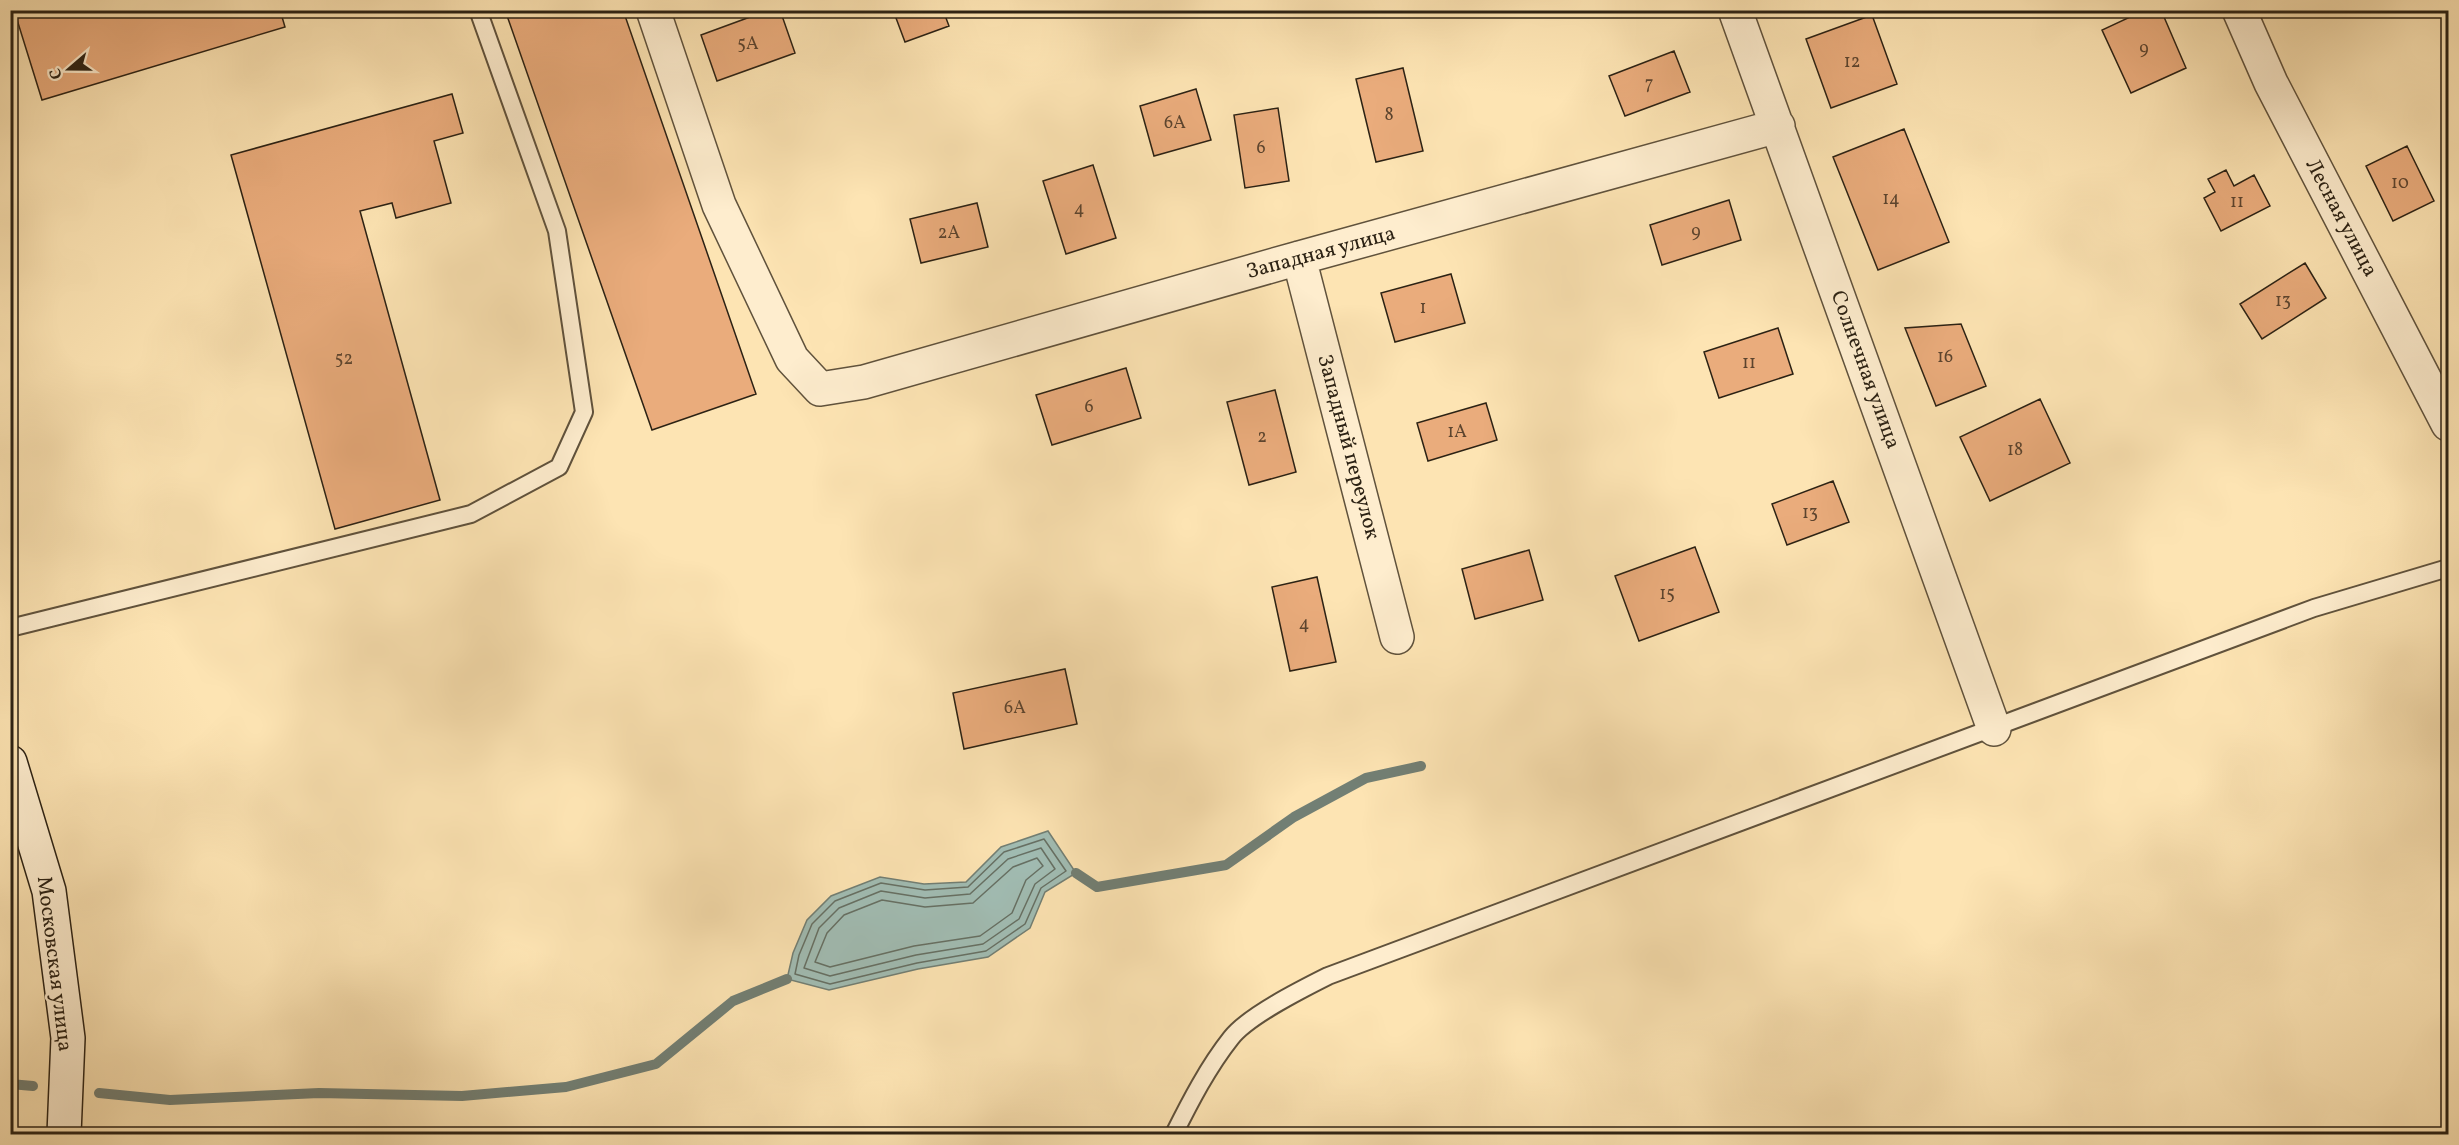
<svg xmlns="http://www.w3.org/2000/svg" width="2459" height="1145" font-family="Vollkorn,serif">
<style>
.water{fill:#a1bdb4;stroke:#727f74;stroke-width:1.5}
.lines{fill:none;stroke-linecap:round;stroke-linejoin:round}
.shore{stroke:#667064;stroke-width:1.5}
.stream{stroke:#727f74;stroke-width:10}
.building{fill:#eaac7c;stroke:#2c2214;stroke-width:1.5}
.lane-casing{stroke:#60523c;stroke-width:20}
.street-casing{stroke:#60523c;stroke-width:36}
.secondary-casing{stroke:#2c2214;stroke-width:36}
.lane{stroke:#feedce;stroke-width:16}
.street{stroke:#feedce;stroke-width:33}
.secondary{stroke:#feedce;stroke-width:33}
.labels{text-anchor:middle;dominant-baseline:central;stroke-width:5;stroke-linejoin:round;paint-order:stroke}
.number-label{font-size:18px;fill:#5c442e}
.street-label{font-size:21px;fill:#2c2214;stroke:#feedce}
</style>
<rect width="100%" height="100%" fill="#fde4b3"/>
<filter id="stains"><feTurbulence type="fractalNoise" baseFrequency=".00333" numOctaves="4"/><feColorMatrix values="0 0 0 0 .2 0 0 0 0 .09 0 0 0 0 .02 0 0 0 .5 -.17"/></filter>
<radialGradient id="worn" r=".72"><stop offset=".6" stop-color="#630" stop-opacity="0"/><stop offset="1" stop-color="#630" stop-opacity=".3"/></radialGradient>
<path class="water" d="M 1048,831 L 1076,873 L 1045,892 L 1030,928 L 988,957 L 918,969 L 829,990 L 787,979 L 793,953 L 807,920 L 831,896 L 880,877 L 924,884 L 966,882 L 1001,847 Z"/>
<g class="lines">
<path class="shore" d="M 1044,839 L 1066,871 L 1041,888 L 1025,924 L 986,951 L 917,963 L 830,984 L 795,974 L 799,955 L 812,924 L 835,901 L 881,883 L 925,890 L 968,887 L 1004,852 Z
M 1041,848 L 1055,869 L 1035,884 L 1019,919 L 983,944 L 916,955 L 830,976 L 804,968 L 819,928 L 839,908 L 881,891 L 925,898 L 970,894 L 1008,859 Z
M 1037,858 L 1043,866 L 1026,880 L 1012,913 L 980,936 L 914,946 L 830,967 L 815,962 L 827,933 L 844,915 L 882,900 L 925,907 L 973,903 L 1013,867 Z"/>
<path class="stream" d="M 1076,873 L 1097,887 L 1226,865 L 1294,817 L 1366,778 L 1421,766
M 10,1084 L 33,1086
M 99,1093 L 170,1100 L 319,1093 L 462,1096 L 566,1087 L 656,1064 L 733,1001 L 787,979"/>
</g>
<path class="building" d="M 14,10 L 280,10 L 285,27 L 42,100 Z
M 505,10 L 623,10 L 756,394 L 652,430 Z
M 769,10 L 780,10 L 795,53 L 717,81 L 701,35 Z
M 893,10 L 943,10 L 949,26 L 905,42 Z
M 2145,10 L 2161,10 L 2186,68 L 2131,93 L 2102,30 Z
M 1872,15 L 1897,84 L 1831,108 L 1806,39 Z
M 1674,51 L 1690,92 L 1625,116 L 1609,76 Z
M 1403,68 L 1423,151 L 1376,162 L 1356,79 Z
M 1196,89 L 1211,140 L 1154,156 L 1140,106 Z
M 452,94 L 463,133 L 434,141 L 451,203 L 396,218 L 392,203 L 360,211 L 440,500 L 335,529 L 231,155 Z
M 1278,108 L 1289,181 L 1245,188 L 1234,115 Z
M 1904,129 L 1949,242 L 1878,270 L 1833,157 Z
M 2407,146 L 2434,201 L 2393,221 L 2366,166 Z
M 1093,165 L 1116,238 L 1066,254 L 1043,181 Z
M 2226,170 L 2234,186 L 2254,175 L 2270,206 L 2221,231 L 2204,198 L 2215,192 L 2208,179 Z
M 1729,200 L 1741,240 L 1662,265 L 1650,225 Z
M 977,203 L 988,247 L 921,263 L 910,219 Z
M 2305,263 L 2326,298 L 2262,339 L 2240,304 Z
M 1451,274 L 1465,323 L 1395,342 L 1381,293 Z
M 1961,324 L 1986,386 L 1936,406 L 1905,328 Z
M 1778,328 L 1793,374 L 1719,398 L 1704,352 Z
M 1126,368 L 1141,418 L 1052,445 L 1036,395 Z
M 1275,390 L 1296,472 L 1249,485 L 1227,402 Z
M 2040,399 L 2070,463 L 1990,501 L 1960,437 Z
M 1486,403 L 1497,440 L 1428,461 L 1417,423 Z
M 1833,481 L 1849,522 L 1787,545 L 1772,504 Z
M 1695,547 L 1719,612 L 1639,641 L 1615,576 Z
M 1529,550 L 1543,600 L 1475,619 L 1462,569 Z
M 1317,577 L 1336,662 L 1290,671 L 1272,587 Z
M 1065,669 L 1077,724 L 964,749 L 953,693 Z"/>
<g class="lines">
<g class="lane-casing">
<path id="lane" d="M 10,628 L 471,514 L 559,467 L 584,412 L 557,231 L 478,10
M 1174,1134 C 1190,1102 1208,1067 1231,1038 C 1248,1016 1302,989 1328,976 L 2314,608 L 2448,568"/>
</g>
<g class="street-casing">
<path id="street" d="M 653,10 L 719,205 L 792,359 L 820,389 L 864,382 L 1299,258 L 1778,126
M 1735,10 L 1994,729
M 2239,10 L 2271,83 L 2448,424
M 1299,258 L 1397,637"/>
</g>
<g class="secondary-casing">
<path id="secondary" d="M 10,762 L 49,891 L 68,1038 L 64,1134"/>
</g>
<use href="#lane" class="lane"/>
<use href="#street" class="street"/>
<use href="#secondary" class="secondary"/>
</g>
<g class="labels">
<g class="number-label">
<text x="748" y="44">5А</text>
<text x="2144" y="49">9</text>
<text x="1852" y="62">12</text>
<text x="1649" y="84">7</text>
<text x="1389" y="115">8</text>
<text x="1175" y="123">6А</text>
<text x="1261" y="148">6</text>
<text x="2400" y="183">10</text>
<text x="1891" y="199">14</text>
<text x="2237" y="202">11</text>
<text x="1079" y="209">4</text>
<text x="1696" y="232">9</text>
<text x="949" y="233">2А</text>
<text x="2283" y="301">13</text>
<text x="1423" y="308">1</text>
<text x="1945" y="357">16</text>
<text x="344" y="359">52</text>
<text x="1749" y="363">11</text>
<text x="1089" y="407">6</text>
<text x="1457" y="432">1А</text>
<text x="1262" y="437">2</text>
<text x="2015" y="450">18</text>
<text x="1810" y="513">13</text>
<text x="1667" y="594">15</text>
<text x="1304" y="624">4</text>
<text x="1015" y="708">6А</text>
</g>
<g class="street-label">
<text transform="translate(2341 218) rotate(62)">Лесная улица</text>
<text transform="translate(1321 253) rotate(-15)">Западная улица</text>
<text transform="translate(1865 370) rotate(70)">Солнечная улица</text>
<text transform="translate(1348 447) rotate(75)">Западный переулок</text>
<text transform="translate(54 964) rotate(83)">Московская улица</text>
</g>
</g>
<rect width="2459" height="1145" fill="none" stroke="#fde4b3" stroke-width="36"/>
<rect x="12" y="12" width="2435" height="1121" fill="none" stroke="#2c2214" stroke-width="3"/>
<rect x="18" y="18" width="2423" height="1109" fill="none" stroke="#2c2214" stroke-width="1.5"/>
<g transform="translate(69 69) rotate(250)" stroke="#feedce" stroke-width="4.5" paint-order="stroke">
<path d="M0-4.5L10 22L0 15L-10 22Z" fill="#2c2214"/>
<text y="-9" font-size="16" font-weight="bold" text-anchor="middle" fill="#2c2214">С</text>
</g>
<rect width="100%" height="100%" filter="url(#stains)"/>
<rect width="100%" height="100%" fill="url(#worn)"/>
</svg>
